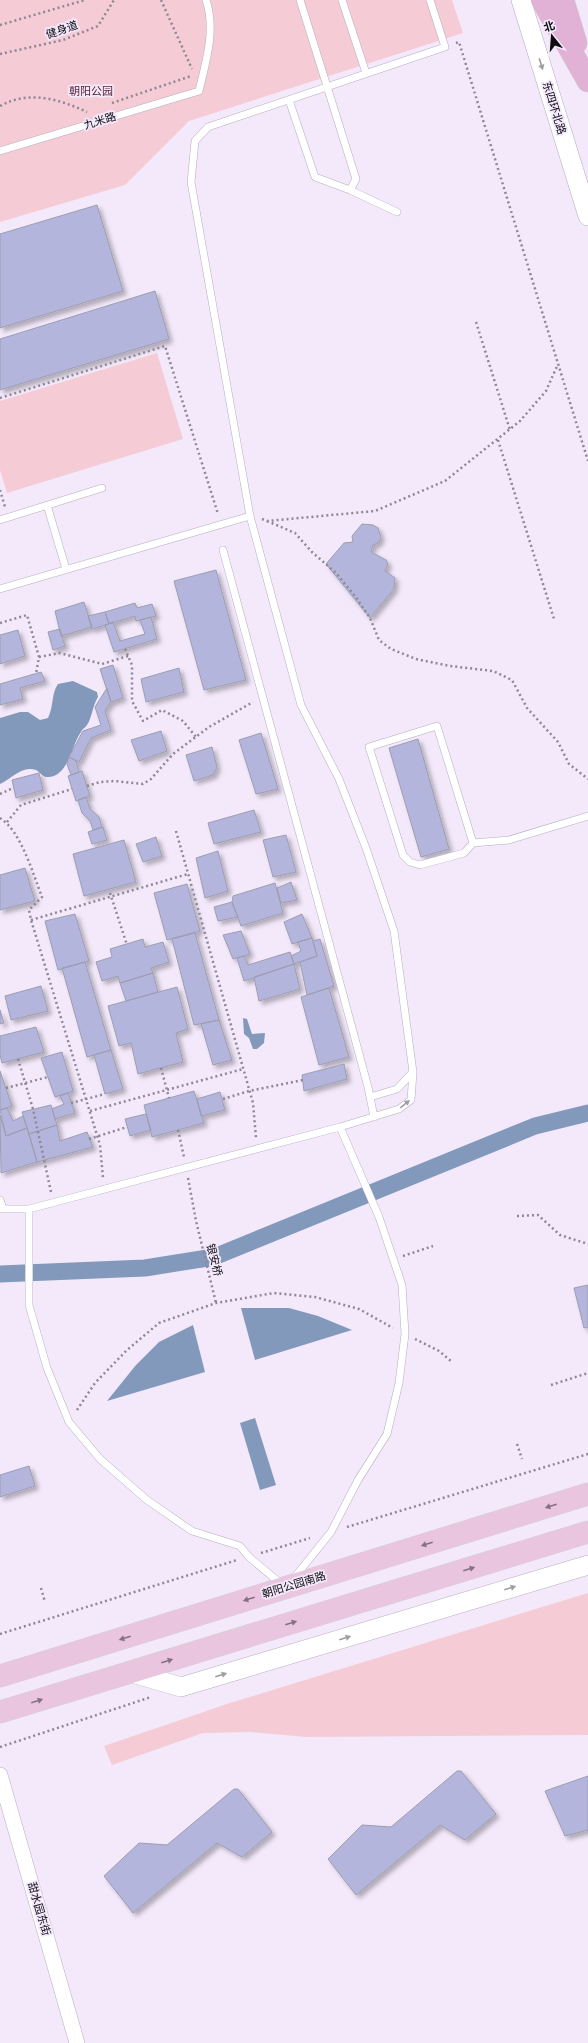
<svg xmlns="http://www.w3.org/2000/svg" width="588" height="2043" font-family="Signika,'Noto Sans SC',sans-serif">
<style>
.green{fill:#f5cbd6}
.water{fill:#8399bb}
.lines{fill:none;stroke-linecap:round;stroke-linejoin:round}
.canal{stroke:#8399bb;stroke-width:17}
.building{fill:#b4b5dd;stroke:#9c9db0;filter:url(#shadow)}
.service-casing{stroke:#b6adbe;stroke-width:8}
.minor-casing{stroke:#b6adbe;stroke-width:16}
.tertiary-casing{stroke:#b6adbe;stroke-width:20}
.primary-casing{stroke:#d4d3d4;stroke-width:23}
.trunk-casing{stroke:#d4d3d4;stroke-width:23}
.path{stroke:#8e8794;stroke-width:2.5;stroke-dasharray:2 3;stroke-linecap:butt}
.service{stroke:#fff;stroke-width:7}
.minor{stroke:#fff;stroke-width:15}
.tertiary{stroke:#fff;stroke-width:19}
.primary{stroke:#e9c5e0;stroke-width:22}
.trunk{stroke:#e2b2d6;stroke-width:22}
.oneway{fill:#9f9da0}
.oneway2{fill:#867183}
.labels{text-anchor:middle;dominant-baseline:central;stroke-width:3.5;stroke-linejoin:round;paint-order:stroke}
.street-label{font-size:11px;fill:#0e0b11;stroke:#f3e9fb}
.park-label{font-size:11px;fill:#561e32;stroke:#f3e9fb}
</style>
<defs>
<filter id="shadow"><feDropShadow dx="3.5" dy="3.5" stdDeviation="2" flood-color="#0004"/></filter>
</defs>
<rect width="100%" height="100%" fill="#f3e9fb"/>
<path class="green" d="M 0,0 L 452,0 L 463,33 L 189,121 L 125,185 L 0,222 Z
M 157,353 L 183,439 L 7,493 L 0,470 L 0,401 Z
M 588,1593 L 588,1735 L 306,1737 L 251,1732 L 203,1733 L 112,1765 L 104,1746 L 227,1704 Z"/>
<path class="water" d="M 73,681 L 97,692 L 98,697 C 92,707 92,718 87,725 C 85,728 82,729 81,732 C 71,746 69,775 49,777 C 43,778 40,772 36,770 C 22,765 11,779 0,784 L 0,718 L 20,712 L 28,712 L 40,720 L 48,718 C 54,706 51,694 58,684 Z
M 243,1018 L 247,1019 L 252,1034 L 265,1033 L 264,1043 L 257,1049 L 253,1049 L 249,1038 L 244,1034 Z
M 241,1308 L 289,1308 L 318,1316 L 352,1330 L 255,1360 Z
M 193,1325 L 205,1372 L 107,1401 L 136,1365 L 159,1342 Z
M 255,1418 L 276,1485 L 260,1490 L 240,1423 Z"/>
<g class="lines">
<path class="canal" d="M 0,1274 L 145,1268 L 214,1257 L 535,1126 L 588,1113"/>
</g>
<path class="building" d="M 97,205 L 123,291 L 0,328 L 0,234 Z
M 155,291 L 169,339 L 0,390 L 0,339 Z
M 362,524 L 373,525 L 378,528 L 381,538 L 378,543 L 373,545 L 371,552 L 386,560 L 388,564 L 385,571 L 395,578 L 394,589 L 370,618 L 326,564 L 344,543 L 353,542 L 352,536 Z
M 216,570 L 246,680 L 204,690 L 174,581 Z
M 84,602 L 92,627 L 61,636 L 55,611 Z
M 135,603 L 137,608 L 152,604 L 156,616 L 136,621 L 135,616 L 109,624 L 105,612 Z
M 105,612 L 109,624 L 92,629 L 88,616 Z
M 151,617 L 157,639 L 114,652 L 105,625 L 113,622 L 120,641 L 145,634 L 140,620 Z
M 60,629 L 65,646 L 53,650 L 48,632 Z
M 18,630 L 25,656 L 0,664 L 0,635 Z
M 113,665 L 123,698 L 111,702 L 100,669 Z
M 179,668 L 184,692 L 146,702 L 141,679 Z
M 41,672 L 45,681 L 20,688 L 23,699 L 0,705 L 0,684 Z
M 107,688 L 111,702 L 105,710 L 111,730 L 91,738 L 79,762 L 69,757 L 83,731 L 101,725 L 95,707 Z
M 161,731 L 167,751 L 139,761 L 131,740 Z
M 261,733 L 278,789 L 256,794 L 239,740 Z
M 418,739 L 449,849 L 421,857 L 389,748 Z
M 212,747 L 217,767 L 213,775 L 194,781 L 186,755 Z
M 69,757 L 76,761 L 79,772 L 71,775 L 67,764 Z
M 82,771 L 90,796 L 76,801 L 68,776 Z
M 39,773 L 43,790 L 16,798 L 12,780 Z
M 86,797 L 90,809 L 99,817 L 102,827 L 93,830 L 90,821 L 82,813 L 78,800 Z
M 254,810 L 261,832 L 214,844 L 208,823 Z
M 103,827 L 107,840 L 92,844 L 88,832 Z
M 286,835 L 296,872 L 273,877 L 263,840 Z
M 156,837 L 162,856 L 143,862 L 136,844 Z
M 124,840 L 136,882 L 84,896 L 73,854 Z
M 218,851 L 228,891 L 205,898 L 196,858 Z
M 25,868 L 35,901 L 0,910 L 0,875 Z
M 291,882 L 297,900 L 281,903 L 277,888 Z
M 275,883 L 283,913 L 241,926 L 232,902 L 233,896 Z
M 187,884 L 200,931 L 167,940 L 154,893 Z
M 232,902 L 238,917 L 218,921 L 214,907 Z
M 75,914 L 89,961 L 58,970 L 45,921 Z
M 302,914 L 312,938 L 292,944 L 284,922 Z
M 241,931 L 250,954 L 233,959 L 223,935 Z
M 195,933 L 219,1020 L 194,1025 L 172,939 Z
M 312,938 L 317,956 L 294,964 L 291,956 L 301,951 L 298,942 Z
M 143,939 L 145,947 L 163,942 L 169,962 L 151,968 L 153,973 L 120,983 L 118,976 L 102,981 L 96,962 L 112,957 L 110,949 Z
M 320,939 L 334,986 L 307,995 L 300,962 L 317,956 L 313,941 Z
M 290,952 L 294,964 L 244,981 L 237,958 L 244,956 L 248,965 Z
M 85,962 L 111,1050 L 87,1057 L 62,968 Z
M 294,964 L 300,989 L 259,1001 L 254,977 Z
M 153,973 L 158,992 L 126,1001 L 120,983 Z
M 41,986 L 48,1011 L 11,1020 L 5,996 Z
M 177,987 L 188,1029 L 176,1033 L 183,1062 L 138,1074 L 131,1043 L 119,1046 L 108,1006 Z
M 329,988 L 349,1057 L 319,1065 L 301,997 Z
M 0,1010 L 4,1023 L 0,1024 Z
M 219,1020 L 232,1060 L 213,1065 L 201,1024 Z
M 36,1027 L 44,1052 L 2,1063 L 0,1055 L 0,1036 Z
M 111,1050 L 123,1089 L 105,1094 L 94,1055 Z
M 62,1052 L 73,1091 L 55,1097 L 41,1058 Z
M 344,1064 L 347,1079 L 304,1091 L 302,1075 Z
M 0,1071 L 12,1106 L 0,1110 Z
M 194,1091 L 204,1123 L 152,1137 L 144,1105 Z
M 220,1092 L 225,1110 L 201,1116 L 197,1099 Z
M 68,1093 L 75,1113 L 55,1119 L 52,1109 L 64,1104 L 60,1096 Z
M 51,1105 L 57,1125 L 29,1134 L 22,1112 Z
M 7,1108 L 13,1121 L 23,1116 L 27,1128 L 6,1136 L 0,1110 Z
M 146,1114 L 151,1130 L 130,1136 L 125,1119 Z
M 0,1115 L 6,1136 L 27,1128 L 37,1162 L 1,1173 Z
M 57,1125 L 60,1141 L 87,1132 L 93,1147 L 37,1162 L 29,1134 Z
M 588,1285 L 588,1327 L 584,1328 L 574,1288 Z
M 29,1466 L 35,1486 L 0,1497 L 0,1475 Z
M 457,1771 L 461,1771 L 496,1814 L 465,1840 L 440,1825 L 356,1895 L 328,1859 L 362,1825 L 391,1827 Z
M 588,1776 L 588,1830 L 565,1836 L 545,1791 Z
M 234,1789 L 238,1789 L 272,1832 L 242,1857 L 217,1843 L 133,1913 L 104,1876 L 139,1843 L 167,1845 Z"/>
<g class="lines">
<g class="service-casing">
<path id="service" d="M 300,0 L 356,179 L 350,190
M 342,0 L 366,73
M 289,100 L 315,177 L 350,190 L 397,212
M 0,151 L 199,91 C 206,61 216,30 206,0
M 47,505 L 66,569
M 250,516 L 301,705 L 339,779 L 366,848 L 394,931 L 413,1072 L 411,1100 L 399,1109 L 340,1127
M 0,520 L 102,488
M 223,550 L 368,1087 L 374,1117
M 0,589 L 250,516 L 191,182 L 195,141 L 208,127 L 445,47 L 430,0
M 473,843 L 437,726 L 369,747 L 403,855 L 410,862 L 420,865 L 464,853 L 473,843 L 509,840 L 588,816
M 370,1097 L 397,1089 L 413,1072
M 340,1127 L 379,1217 L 402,1285 L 405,1334 L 399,1383 L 387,1434 L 358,1480 L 331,1532 L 286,1588 L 249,1557 L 240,1546 L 192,1531 L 147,1500 L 100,1459 L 69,1422 L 47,1368 L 29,1305 L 29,1209 Z
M 0,1200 L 3,1209
M 0,1209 L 29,1209"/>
</g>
<g class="minor-casing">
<path id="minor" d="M 0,1775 L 77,2043"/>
</g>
<g class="tertiary-casing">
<path id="tertiary" d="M 521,0 L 588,216
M 129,1672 L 181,1687 L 588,1565"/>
</g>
<g class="primary-casing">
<path id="primary" d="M 0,1676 L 588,1494
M 0,1712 L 588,1532"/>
</g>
<g class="trunk-casing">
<path id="trunk" d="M 542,0 L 588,81
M 563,0 L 576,43"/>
</g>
<path class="path" d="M 161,0 L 192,69
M 0,25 L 85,0
M 456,43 L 459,42 L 588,461
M 0,54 L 63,40 L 98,26 L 114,0
M 112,103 L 191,76
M 0,106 C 29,90 59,99 87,112
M 476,322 L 510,430
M 0,398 L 165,346 L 218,514
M 498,440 L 554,619
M 0,490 L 5,507
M 262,519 L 267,521 L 375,511 L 445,481 L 520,421 L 546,391 L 558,364
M 267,521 L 295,533 L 312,552 L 336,573 L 355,596 L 370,618 L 379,640 L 391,649 L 416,659 L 450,666 L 493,671 L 512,680 L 527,708 L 558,742 L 569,764 L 588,779
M 0,623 L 27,615 L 39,657 L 36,674
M 125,649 L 132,665 L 132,701 L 143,721 L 162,710 L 183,721 L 196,737
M 39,657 L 60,653 L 102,664 L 128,656
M 87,786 L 100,782 L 115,781 L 143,784 L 151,779 L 173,754 L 209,727 L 253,702
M 0,794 L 13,788
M 0,818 C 21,831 33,874 42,897 L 29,910 L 31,920 L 100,1145 L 103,1178
M 7,822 L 21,805 L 72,789
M 176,831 L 253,1103 L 256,1138
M 110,893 L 127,945
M 31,920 L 188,874
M 18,1059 L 33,1109 L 51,1192
M 161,1068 L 169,1098
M 6,1088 L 48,1077
M 223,1099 L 249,1091 L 303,1080
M 71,1103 L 105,1094
M 90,1111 L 243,1069
M 178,1130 L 184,1157
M 89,1139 L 127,1127
M 188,1178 L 196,1221 L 216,1303
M 517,1216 L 538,1215 L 560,1235 L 588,1244
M 403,1256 L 433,1246
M 415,1339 L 439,1351 L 452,1362
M 551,1385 L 588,1373
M 77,1410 L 95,1383 L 126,1351 L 159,1323 L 216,1303 L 274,1293 L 315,1297 L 359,1309 L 393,1328
M 517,1444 L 522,1459
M 347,1527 L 588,1454
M 261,1553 L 310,1538
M 41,1588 L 45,1602
M 0,1634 L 237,1560
M 0,1747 L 151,1697"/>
<use href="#service" class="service"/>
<use href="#minor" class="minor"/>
<use href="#tertiary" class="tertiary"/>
<use href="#primary" class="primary"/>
<use href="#trunk" class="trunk"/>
</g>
<defs><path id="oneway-solid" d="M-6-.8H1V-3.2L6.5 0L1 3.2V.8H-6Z"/></defs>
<g class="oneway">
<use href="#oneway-solid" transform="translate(541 64) rotate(73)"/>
<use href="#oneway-solid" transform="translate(405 1104) rotate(-39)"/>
<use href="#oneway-solid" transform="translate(510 1588) rotate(-17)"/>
<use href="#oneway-solid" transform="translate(345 1638) rotate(-17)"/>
<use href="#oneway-solid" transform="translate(221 1675) rotate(-17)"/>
</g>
<g class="oneway2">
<use href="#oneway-solid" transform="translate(551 1506) rotate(163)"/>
<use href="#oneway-solid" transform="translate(427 1544) rotate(163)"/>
<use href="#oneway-solid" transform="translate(469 1569) rotate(-17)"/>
<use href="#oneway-solid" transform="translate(249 1599) rotate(163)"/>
<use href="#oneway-solid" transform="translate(291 1623) rotate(-17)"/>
<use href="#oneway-solid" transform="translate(125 1638) rotate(163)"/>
<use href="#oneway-solid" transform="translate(167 1661) rotate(-17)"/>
<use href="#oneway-solid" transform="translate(37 1701) rotate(-17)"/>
</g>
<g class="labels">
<g class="street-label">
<text transform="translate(62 30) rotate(-19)">健身道</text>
<text transform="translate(554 108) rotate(73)">东四环北路</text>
<text transform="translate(100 121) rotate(-17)">九米路</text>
<text transform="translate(214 1260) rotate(76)">银安桥</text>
<text transform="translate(294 1585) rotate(-17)">朝阳公园南路</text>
<text transform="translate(39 1909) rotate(74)">甜水园东街</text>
</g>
<g class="park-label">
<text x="91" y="91">朝阳公园</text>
</g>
</g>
<g transform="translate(552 36) rotate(343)" stroke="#f3e9fb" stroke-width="3" paint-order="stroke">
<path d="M0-3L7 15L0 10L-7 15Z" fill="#0e0b11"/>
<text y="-6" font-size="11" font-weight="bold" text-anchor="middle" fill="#0e0b11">北</text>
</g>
</svg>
